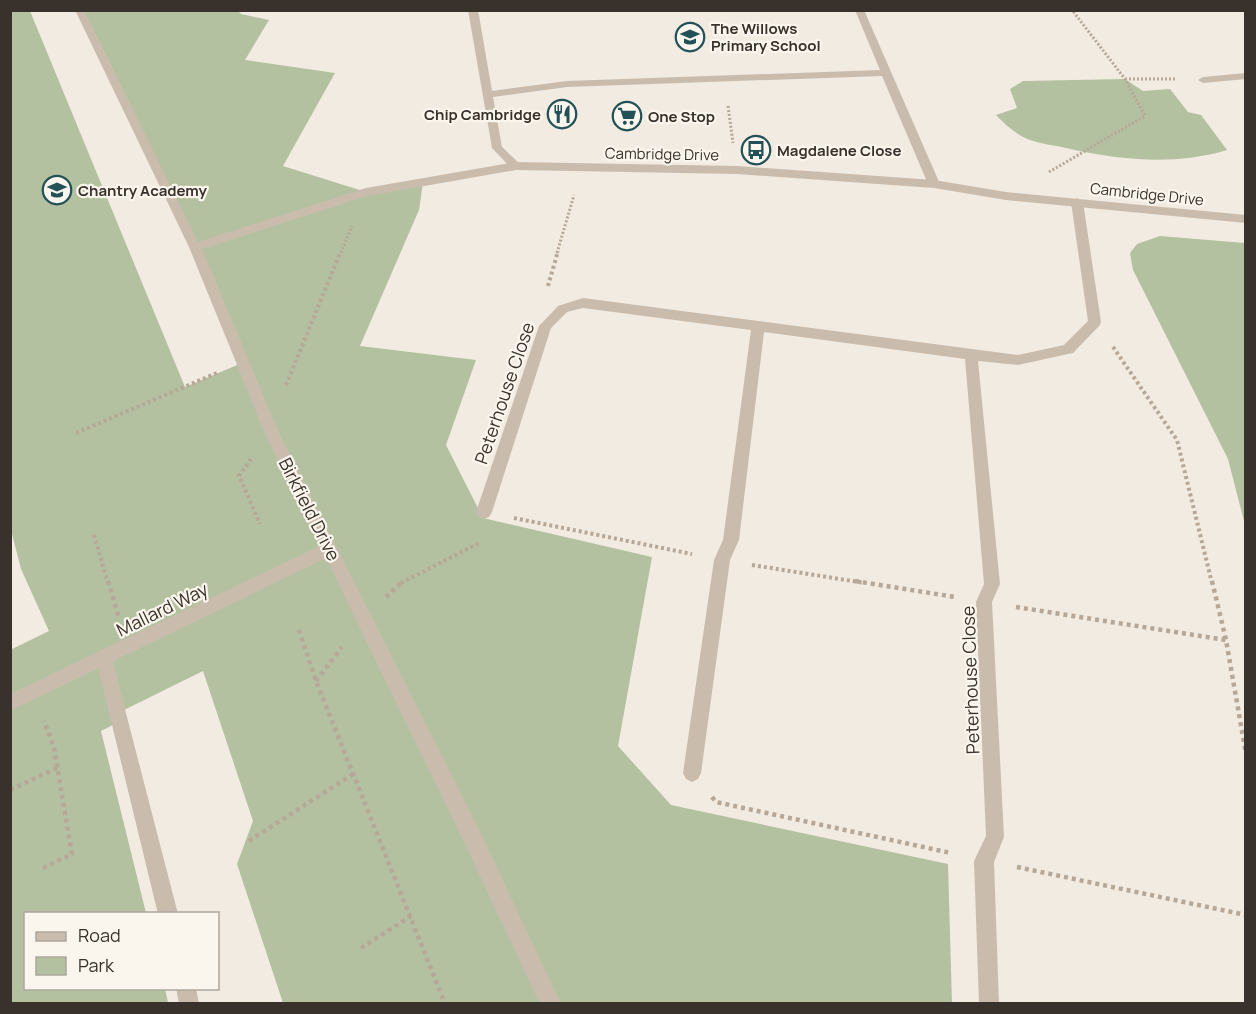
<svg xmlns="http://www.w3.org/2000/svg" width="1256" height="1014" font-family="Manrope,sans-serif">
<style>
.green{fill:#b4c1a1}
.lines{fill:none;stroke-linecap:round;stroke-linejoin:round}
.path-far2{stroke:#b6a797;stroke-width:3;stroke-dasharray:2 2;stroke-linecap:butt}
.path-far1{stroke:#b6a797;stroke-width:4;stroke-dasharray:3 3;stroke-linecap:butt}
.path{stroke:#b6a797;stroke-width:4.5;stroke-dasharray:4 4;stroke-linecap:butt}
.service{fill:#cabcad;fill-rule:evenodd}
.minor{fill:#cabcad;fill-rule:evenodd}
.tertiary{fill:#cabcad;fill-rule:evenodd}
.labels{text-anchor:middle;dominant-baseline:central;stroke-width:4.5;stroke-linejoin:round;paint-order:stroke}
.far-poi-label{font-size:15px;font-weight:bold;fill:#39312b;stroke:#faf5ed;text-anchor:start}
.far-street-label{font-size:15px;fill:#39312b;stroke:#faf5ed}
.street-label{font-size:18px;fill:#39312b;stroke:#faf5ed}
</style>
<rect width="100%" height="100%" fill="#f2ebe1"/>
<path class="green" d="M 11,11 L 30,11 L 185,387 L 242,363 L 195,247 L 79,11 L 238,11 L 241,14 L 269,20 L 245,60 L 335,73 L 283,166 L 366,192 L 423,183 L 419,210 L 360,346 L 476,360 L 446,445 L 483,518 L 652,557 L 618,746 L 671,805 L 948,864 L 952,1003 L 283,1003 L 237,864 L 253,821 L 203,671 L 116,714 L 119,722 L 101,731 L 146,913 L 26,914 L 26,988 L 165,989 L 168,1002 L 11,1003 L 10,650 L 49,631 L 21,569 L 11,530 Z
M 1125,79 L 1143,91 L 1170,89 L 1188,112 L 1201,115 L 1227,150 C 1174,166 1119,160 1066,148 C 1054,145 1041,144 1030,140 C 1016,135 1006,125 996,115 L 1017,108 L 1010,89 L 1023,81 Z
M 1160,236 L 1245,243 L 1245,525 L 1228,459 L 1133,270 L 1130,253 L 1137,244 Z"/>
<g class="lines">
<path class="path-far2" d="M 1125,79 L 1175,79
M 728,106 L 733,143
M 1049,172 L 1145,116 L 1125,79 L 1072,10
M 341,253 L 352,226
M 557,253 L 574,195"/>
<path class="path-far1" d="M 548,286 L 558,251
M 1113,347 L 1177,440 L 1212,583
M 286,385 L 341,251
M 76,433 L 217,373
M 251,459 L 239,476 L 260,524
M 514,518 L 692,554
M 94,535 L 108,583
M 752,565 L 865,583
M 401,583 L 481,542"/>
<path class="path" d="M 108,581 L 119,618
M 855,581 L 955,597
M 1212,581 L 1226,640 L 1246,754
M 386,597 L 403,581
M 1016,607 L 1226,640
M 299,630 L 316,681 L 445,1004
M 316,681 L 342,647
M 10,790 L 57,768
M 712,797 L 716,802 L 951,853
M 249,841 L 353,774
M 1017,867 L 1246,915
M 43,868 L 72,854 L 54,748 L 44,721
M 361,948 L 411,916"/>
<path class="service" d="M 104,651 L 110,653 L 112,659 L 178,914 L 158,914 L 96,659 L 98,653 Z
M 176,988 L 196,988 L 199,1004 L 179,1004 Z"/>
<path class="minor" d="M 468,10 L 478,10 L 492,91 L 567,81 L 880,70 L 855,10 L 864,10 L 940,184 L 934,188 L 928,184 L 882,76 L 567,87 L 493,97 L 502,147 L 522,166 L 516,170 L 512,169 L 492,148 Z
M 1246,73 L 1246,79 L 1203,83 L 1198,80 L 1203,77 Z
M 1077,198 L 1083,202 L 1101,322 L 1100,325 L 1073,353 L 1068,354 L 1018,365 L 978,361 L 1000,584 L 992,602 L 1004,837 L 994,862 L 999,1004 L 979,1004 L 974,861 L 986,836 L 976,602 L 984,584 L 965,359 L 764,332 L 739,540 L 730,560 L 701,773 L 698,779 L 692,782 L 686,779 L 683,773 L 714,560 L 723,540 L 751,330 L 583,308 L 567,312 L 551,328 L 492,512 L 489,517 L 484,519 L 479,517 L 476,512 L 539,326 L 558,306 L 583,298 L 1018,355 L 1064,345 L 1088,321 L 1071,202 Z"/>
<path class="tertiary" d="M 75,10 L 84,10 L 198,242 L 366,188 L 516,162 L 737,166 L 934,180 L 1006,192 L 1246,215 L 1246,223 L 1006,200 L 934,188 L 737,174 L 516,170 L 367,196 L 202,249 L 278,431 L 479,830 L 561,1004 L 540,1004 L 465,844 L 326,558 L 10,711 L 10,694 L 320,546 L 264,431 L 189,247 Z"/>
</g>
<defs>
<g id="school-ring" transform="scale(1.5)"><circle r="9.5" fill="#faf5ed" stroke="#235158" stroke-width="1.5"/><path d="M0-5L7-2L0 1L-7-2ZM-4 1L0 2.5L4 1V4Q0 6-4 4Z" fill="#235158"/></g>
<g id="restaurant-ring" transform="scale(1.5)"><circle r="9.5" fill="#faf5ed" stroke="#235158" stroke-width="1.5"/><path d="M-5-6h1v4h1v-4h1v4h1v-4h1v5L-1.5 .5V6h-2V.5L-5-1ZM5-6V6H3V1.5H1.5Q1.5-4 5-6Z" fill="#235158"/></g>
<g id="supermarket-ring" transform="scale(1.5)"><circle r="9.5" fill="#faf5ed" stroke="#235158" stroke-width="1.5"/><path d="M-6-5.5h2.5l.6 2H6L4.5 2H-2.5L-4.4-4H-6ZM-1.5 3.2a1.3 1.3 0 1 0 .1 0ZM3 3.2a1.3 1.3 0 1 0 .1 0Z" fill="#235158"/></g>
<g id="bus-ring" transform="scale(1.5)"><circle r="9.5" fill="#faf5ed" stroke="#235158" stroke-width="1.5"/><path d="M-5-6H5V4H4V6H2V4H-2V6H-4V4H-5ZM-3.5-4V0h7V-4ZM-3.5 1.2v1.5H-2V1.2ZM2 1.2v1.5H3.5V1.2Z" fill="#235158"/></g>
</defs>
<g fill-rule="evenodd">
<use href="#school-ring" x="690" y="37"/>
<use href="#restaurant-ring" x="562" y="114"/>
<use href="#supermarket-ring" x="627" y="116"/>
<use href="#bus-ring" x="756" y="150"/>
<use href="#school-ring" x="57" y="190"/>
</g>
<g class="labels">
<g class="far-poi-label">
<text x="711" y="28">The Willows<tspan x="711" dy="17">Primary School</tspan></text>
<text x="541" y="114" text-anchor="end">Chip Cambridge</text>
<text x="648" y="116">One Stop</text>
<text x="777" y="150">Magdalene Close</text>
<text x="78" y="190">Chantry Academy</text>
</g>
<g class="far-street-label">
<text transform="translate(662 154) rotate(1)">Cambridge Drive</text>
<text transform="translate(1147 194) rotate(6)">Cambridge Drive</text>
</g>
<g class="street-label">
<text transform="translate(504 393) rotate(-71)">Peterhouse Close</text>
<text transform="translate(310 509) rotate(63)">Birkfield Drive</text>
<text transform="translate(162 609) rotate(-26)">Mallard Way</text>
<text transform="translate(970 680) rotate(-92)">Peterhouse Close</text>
</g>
</g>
<rect width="1256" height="1014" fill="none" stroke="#39312b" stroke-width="24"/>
<rect x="24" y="912" width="195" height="78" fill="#faf5ed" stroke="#ada79f" stroke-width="1.5"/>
<rect x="36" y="932" width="30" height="9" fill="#cabcad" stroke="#ada79f" stroke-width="1.5"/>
<text x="78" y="942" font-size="18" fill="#39312b">Road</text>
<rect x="36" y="957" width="30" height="18" fill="#b4c1a1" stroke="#ada79f" stroke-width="1.5"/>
<text x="78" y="972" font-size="18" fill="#39312b">Park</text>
</svg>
